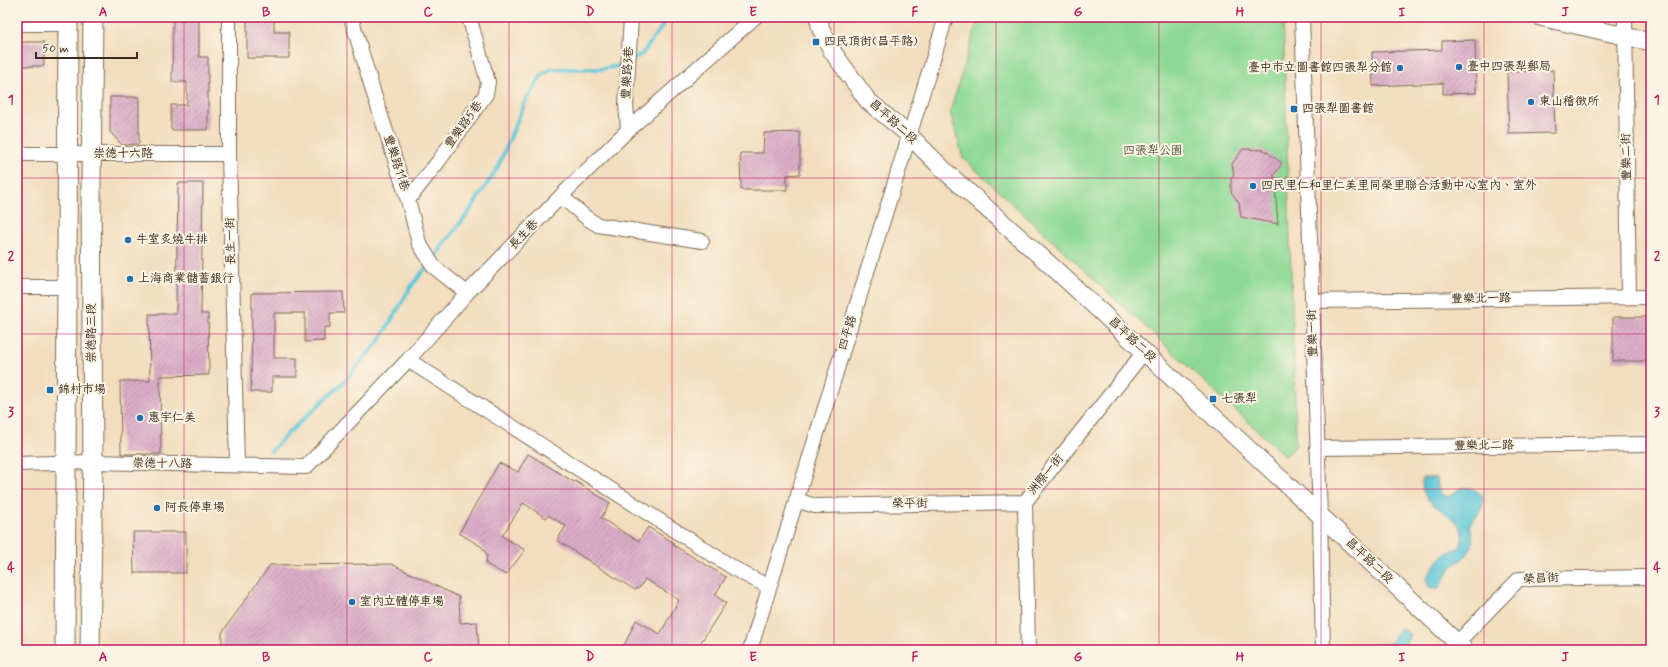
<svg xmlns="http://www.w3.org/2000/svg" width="1668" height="667" font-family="Mynerve,'LXGW WenKai TC',sans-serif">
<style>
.green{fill:#8ed995;stroke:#64825a}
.water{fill:#5cc6d8;stroke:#4c787b}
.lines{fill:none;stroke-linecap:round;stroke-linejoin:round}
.stream{stroke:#5cc6d8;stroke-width:4}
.building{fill:url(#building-hatch)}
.minor-casing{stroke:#7b6956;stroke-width:16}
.tertiary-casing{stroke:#7b6956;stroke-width:19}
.secondary-casing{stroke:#7b6956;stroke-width:21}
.minor{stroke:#fff;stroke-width:14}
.tertiary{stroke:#fff;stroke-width:17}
.secondary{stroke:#fff;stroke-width:19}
.grid{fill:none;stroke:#c2185b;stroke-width:1;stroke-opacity:0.55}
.poi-dot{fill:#1f6fb2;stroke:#fcf5e5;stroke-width:1.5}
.labels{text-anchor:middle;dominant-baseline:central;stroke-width:4;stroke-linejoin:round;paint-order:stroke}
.poi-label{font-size:12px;fill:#3b2a1e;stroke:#fcf5e5;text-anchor:start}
.street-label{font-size:12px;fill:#3b2a1e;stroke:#fcf5e5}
.park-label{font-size:12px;fill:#50563c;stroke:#fcf5e5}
.neatline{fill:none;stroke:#c2185b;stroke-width:1.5}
.grid-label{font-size:13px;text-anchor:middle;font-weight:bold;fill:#c2185b}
</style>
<defs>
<pattern id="building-hatch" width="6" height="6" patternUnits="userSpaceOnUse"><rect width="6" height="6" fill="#dbadc8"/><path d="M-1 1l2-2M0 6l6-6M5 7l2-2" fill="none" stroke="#b38da2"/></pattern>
</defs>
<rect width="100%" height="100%" fill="#fcf5e5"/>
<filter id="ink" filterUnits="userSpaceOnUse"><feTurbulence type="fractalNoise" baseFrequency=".025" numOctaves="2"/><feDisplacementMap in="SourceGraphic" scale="8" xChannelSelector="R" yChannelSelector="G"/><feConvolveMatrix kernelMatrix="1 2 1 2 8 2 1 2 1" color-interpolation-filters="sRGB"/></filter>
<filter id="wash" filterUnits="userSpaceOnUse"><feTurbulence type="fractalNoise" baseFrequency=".012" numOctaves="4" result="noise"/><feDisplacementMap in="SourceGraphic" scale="16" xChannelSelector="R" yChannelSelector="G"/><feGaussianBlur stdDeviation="0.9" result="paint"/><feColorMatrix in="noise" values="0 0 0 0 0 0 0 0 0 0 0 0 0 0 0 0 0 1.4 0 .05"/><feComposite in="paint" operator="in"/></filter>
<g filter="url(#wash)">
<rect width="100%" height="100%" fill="#f2ddbe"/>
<path class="green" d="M 979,17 L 1283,17 L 1296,432 L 1295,447 L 1285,456 L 963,158 L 950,112 Z"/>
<path class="water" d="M 1422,478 L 1437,478 L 1438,486 L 1442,495 L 1448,497 C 1453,495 1455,491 1459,489 C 1467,485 1476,490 1482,495 C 1485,508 1479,514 1470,523 L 1473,541 L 1471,549 L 1466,556 L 1451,567 L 1438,590 L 1429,587 L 1426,579 C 1436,563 1440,554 1459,548 C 1475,516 1428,513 1423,490 C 1422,486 1422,482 1422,478 Z
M 1401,627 L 1410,635 L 1402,650 L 1366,650 L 1375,645 L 1391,643 Z"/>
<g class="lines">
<path class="stream" d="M 631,60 L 642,54 L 669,17
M 433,259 L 471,209 L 498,167 L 525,102 L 542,75 L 551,69 L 601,69 L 619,66 L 625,63
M 271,451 L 288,433 L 343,383 L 380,340 L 410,288 L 428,265"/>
</g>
<g id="blocks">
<path class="building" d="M 173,17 L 199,17 L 199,57 L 208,57 L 208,130 L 171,130 L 171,105 L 187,105 L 187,82 L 172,82 Z
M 247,17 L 274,17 L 274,32 L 289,32 L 289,58 L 247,58 Z
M 1475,40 L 1476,93 L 1443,94 L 1443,83 L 1373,86 L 1372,52 L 1442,50 L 1442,41 Z
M 17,42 L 44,42 L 44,66 L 17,66 Z
M 1553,70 L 1555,133 L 1509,134 L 1507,72 Z
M 110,97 L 139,97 L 139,144 L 122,145 L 110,132 Z
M 800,132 L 800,174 L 787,175 L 787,190 L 741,190 L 740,153 L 763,153 L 764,133 Z
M 1243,149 L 1264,150 L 1282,163 L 1274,175 L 1278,224 L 1241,217 L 1239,203 L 1231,192 L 1231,179 L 1234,176 L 1232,164 Z
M 178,183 L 203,183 L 201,314 L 208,314 L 209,375 L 160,376 L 161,454 L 121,454 L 120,381 L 150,381 L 149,314 L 176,314 Z
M 343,292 L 344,313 L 330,313 L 330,327 L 324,327 L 324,341 L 305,342 L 305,313 L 274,313 L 274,358 L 297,358 L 297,377 L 272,377 L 272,392 L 251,392 L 252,293 Z
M 1613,317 L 1651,317 L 1651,361 L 1613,361 Z
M 528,454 L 574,482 L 575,481 L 610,503 L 601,518 L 623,532 L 639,541 L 648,527 L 674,543 L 673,545 L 726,577 L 715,595 L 726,603 L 696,650 L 622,650 L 636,620 L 660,634 L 679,600 L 645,579 L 640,587 L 635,590 L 595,565 L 557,540 L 566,526 L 548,515 L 546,518 L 523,503 L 502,536 L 525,550 L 506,575 L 486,564 L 487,555 L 482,547 L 459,533 L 499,463 L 518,472 Z
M 133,532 L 186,532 L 186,573 L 134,573 Z
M 391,564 L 459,597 L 460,623 L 477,622 L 479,650 L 222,650 L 222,633 L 270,565 Z"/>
</g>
</g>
<g filter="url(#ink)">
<use href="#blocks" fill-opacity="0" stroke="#7b6956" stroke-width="1"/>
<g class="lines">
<g class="minor-casing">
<path id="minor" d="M 229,17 L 229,154 L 237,465
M 351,17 L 373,91 L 408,200 L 419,243 L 434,267 L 467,293
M 1302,17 L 1320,516 L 1323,650
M 1625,17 L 1629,297
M 17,24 L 68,24
M 628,130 L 626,104 L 631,17
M 17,154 L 229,154
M 561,196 L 588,219 L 598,225 L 702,241
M 408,200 L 438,162 L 486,94 L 488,82 L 469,17
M 17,287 L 67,287
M 1312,301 L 1651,297
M 408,360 L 740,572 L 769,587
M 1317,448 L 1651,444
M 17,464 L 93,462 L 306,467 L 408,360 L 467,293 L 561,196 L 628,130 L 755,17
M 796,500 L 815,506 L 1025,502
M 1457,643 L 1519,579 L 1651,577
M 750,650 L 946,17
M 1028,650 L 1025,502 L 1144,352"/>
</g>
<g class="tertiary-casing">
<path id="tertiary" d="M 818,17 L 821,29 L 832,51 L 868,101 L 909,135 L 946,172 L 1057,271 L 1465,650
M 1540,17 L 1651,42"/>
</g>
<g class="secondary-casing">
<path id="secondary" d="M 65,650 C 68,439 66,228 68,17
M 90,650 L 93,462 L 91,188 L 93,17"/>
</g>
<use href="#minor" class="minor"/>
<use href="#tertiary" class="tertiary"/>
<use href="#secondary" class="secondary"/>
</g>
</g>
<path class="grid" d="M 184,17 L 184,650M 347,17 L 347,650M 509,17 L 509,650M 672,17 L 672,650M 834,17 L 834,650M 996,17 L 996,650M 1159,17 L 1159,650M 1321,17 L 1321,650M 1484,17 L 1484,650M 17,178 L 1651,178M 17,334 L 1651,334M 17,489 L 1651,489"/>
<g class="poi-dot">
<rect x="812" y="38" width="8" height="8" rx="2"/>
<circle cx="1459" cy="67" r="4"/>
<circle cx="1400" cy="68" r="4"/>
<circle cx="1531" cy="102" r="4"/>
<rect x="1290" y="105" width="8" height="8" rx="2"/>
<circle cx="1253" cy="186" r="4"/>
<circle cx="128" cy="240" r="4"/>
<circle cx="130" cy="279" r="4"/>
<rect x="46" y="386" width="8" height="8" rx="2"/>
<rect x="1209" y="395" width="8" height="8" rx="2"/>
<circle cx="140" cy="418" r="4"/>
<circle cx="157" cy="508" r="4"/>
<circle cx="352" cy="602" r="4"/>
</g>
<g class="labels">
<g class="poi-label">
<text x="824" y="42">四民頂街(昌平路)</text>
<text x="1467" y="67">臺中四張犁郵局</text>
<text x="1392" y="68" text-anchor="end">臺中市立圖書館四張犁分館</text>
<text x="1539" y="102">東山稽徵所</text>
<text x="1302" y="109">四張犁圖書館</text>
<text x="1261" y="186">四民里仁和里仁美里同榮里聯合活動中心室內、室外</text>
<text x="136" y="240">牛室炙燒牛排</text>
<text x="138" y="279">上海商業儲蓄銀行</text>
<text x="58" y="390">錦村市場</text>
<text x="1221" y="399">七張犁</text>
<text x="148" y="418">惠宇仁美</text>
<text x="165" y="508">阿長停車場</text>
<text x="360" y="602">室內立體停車場</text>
</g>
<g class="street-label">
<text transform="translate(628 73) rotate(-87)">豐樂路3巷</text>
<text transform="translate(893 122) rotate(42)">昌平路二段</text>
<text transform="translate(464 125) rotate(-54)">豐樂路5巷</text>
<text x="123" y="154">崇德十六路</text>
<text transform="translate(1627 157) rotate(-91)">豐樂二街</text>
<text transform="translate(396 163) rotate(72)">豐樂路11巷</text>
<text transform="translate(524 235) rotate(-46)">長生巷</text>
<text transform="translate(231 241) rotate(-91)">長生一街</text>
<text transform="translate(1481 299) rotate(-1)">豐樂北一路</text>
<text transform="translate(92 333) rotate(-90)">崇德路三段</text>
<text transform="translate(848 333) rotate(-73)">四平路</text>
<text transform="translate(1313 333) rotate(-92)">豐樂一街</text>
<text transform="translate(1132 340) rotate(43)">昌平路二段</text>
<text transform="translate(1484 446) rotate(-1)">豐樂北二路</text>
<text transform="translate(162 464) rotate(1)">崇德十八路</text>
<text transform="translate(1046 475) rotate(-51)">洲際一街</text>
<text transform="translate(910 504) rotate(-1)">榮平街</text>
<text transform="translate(1369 561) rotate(43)">昌平路二段</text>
<text transform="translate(1541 579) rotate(-3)">榮昌街</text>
</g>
<g class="park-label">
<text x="1153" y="151">四張犁公園</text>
</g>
</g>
<rect width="1668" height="667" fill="none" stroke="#fcf5e5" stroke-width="44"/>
<path d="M36 52v6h101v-6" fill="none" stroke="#3b2a1e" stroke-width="2"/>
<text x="42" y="52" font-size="12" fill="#3b2a1e" stroke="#fcf5e5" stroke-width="3" paint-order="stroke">50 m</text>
<rect x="22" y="22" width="1624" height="623" class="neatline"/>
<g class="grid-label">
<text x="103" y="16">A</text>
<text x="266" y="16">B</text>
<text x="428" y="16">C</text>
<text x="590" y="16">D</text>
<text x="753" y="16">E</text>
<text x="915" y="16">F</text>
<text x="1078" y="16">G</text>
<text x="1240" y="16">H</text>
<text x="1402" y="16">I</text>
<text x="1565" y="16">J</text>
<text x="11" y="104">1</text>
<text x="1657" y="104">1</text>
<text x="11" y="260">2</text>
<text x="1657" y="260">2</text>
<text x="11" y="416">3</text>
<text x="1657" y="416">3</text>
<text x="11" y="572">4</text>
<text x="1657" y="572">4</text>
<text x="103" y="661">A</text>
<text x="266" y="661">B</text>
<text x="428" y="661">C</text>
<text x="590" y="661">D</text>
<text x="753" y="661">E</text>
<text x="915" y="661">F</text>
<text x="1078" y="661">G</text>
<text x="1240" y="661">H</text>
<text x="1402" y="661">I</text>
<text x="1565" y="661">J</text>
</g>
</svg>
